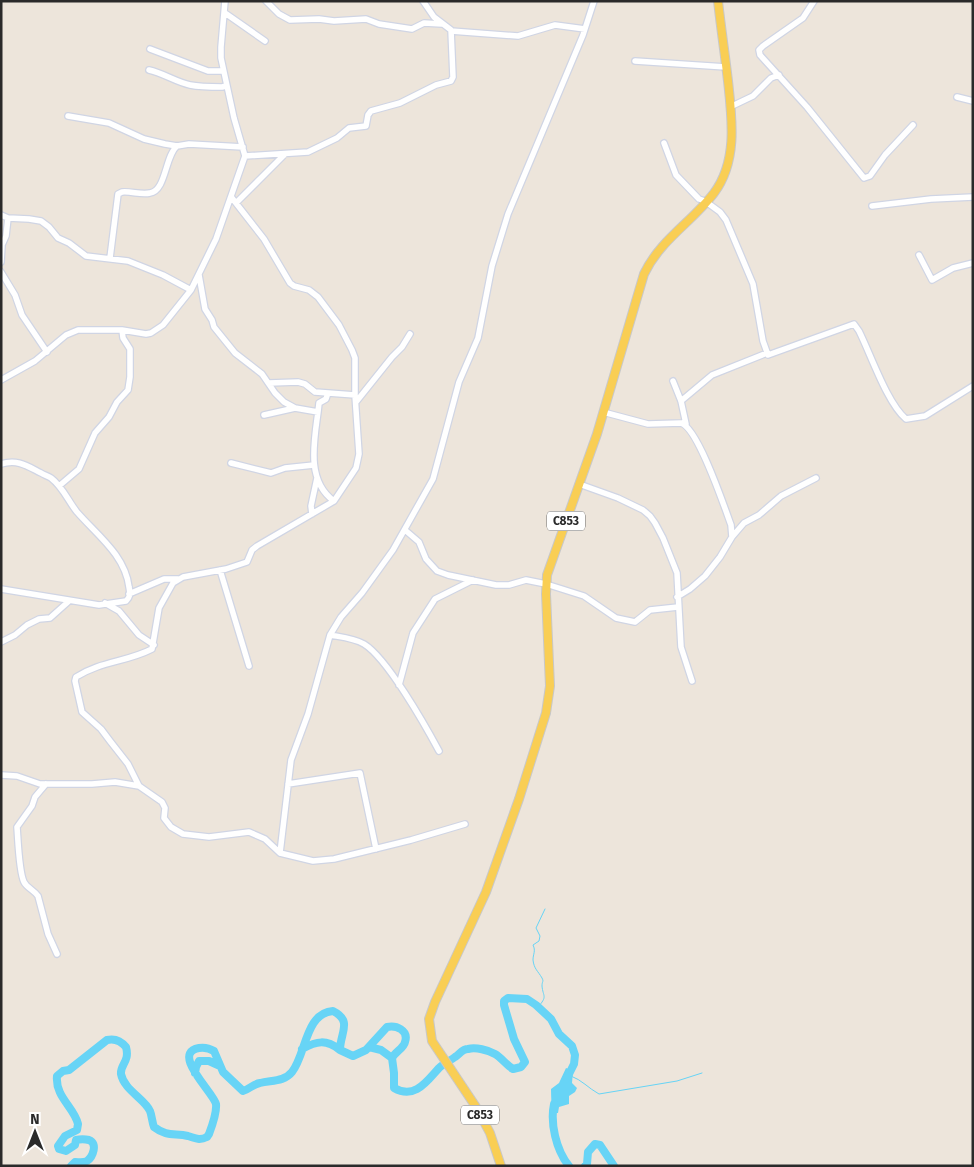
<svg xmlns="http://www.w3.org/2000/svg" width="974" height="1167" font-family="'Fira Sans',sans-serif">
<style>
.water{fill:#67d4f6}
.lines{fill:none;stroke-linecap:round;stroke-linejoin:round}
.stream{stroke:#67d4f6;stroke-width:1}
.river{stroke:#67d4f6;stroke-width:8}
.minor-casing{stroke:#d0d5e4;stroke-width:8}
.major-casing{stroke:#c8c8c8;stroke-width:10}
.minor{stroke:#fff;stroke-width:5.5}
.major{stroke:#f9ce54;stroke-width:8}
.labels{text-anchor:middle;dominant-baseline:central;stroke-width:5;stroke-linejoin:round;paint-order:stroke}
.shield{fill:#fff;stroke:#6a6a6a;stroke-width:1}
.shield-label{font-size:12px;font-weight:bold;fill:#2a2a2a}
</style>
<rect width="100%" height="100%" fill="#ede5db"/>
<path class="water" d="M 566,1068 L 573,1071 L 572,1083 L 577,1088 L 575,1092 L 569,1096 L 569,1104 L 559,1107 L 558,1113 L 551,1113 C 552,1105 551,1098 551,1089 L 559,1083 Z"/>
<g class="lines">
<path class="stream" d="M 538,1007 C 548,996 543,997 542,986 C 542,981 544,982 542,978 C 538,971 534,969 533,960 C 533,954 536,951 533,945 L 539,941 L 540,936 L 536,928 L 545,909
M 571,1076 C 582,1080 588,1088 599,1094 L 677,1081 L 702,1073"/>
<path class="river" d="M 369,1047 L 381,1050 L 392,1058
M 302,1049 C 317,1041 326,1039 340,1050
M 195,1073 L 196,1067 L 199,1061 L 209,1061 L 220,1066
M 554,1104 C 550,1123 556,1150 569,1166
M 71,1166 L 75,1162 C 79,1162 83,1163 87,1161 C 93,1157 98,1143 89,1140 C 85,1139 80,1139 76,1140 L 75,1145 L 66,1151 L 59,1149 L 58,1146 L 65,1136 L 77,1130 L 78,1124 C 74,1107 55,1097 57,1076 L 63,1071 L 69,1070 L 107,1040 C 115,1038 121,1041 126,1047 C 130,1062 120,1064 121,1074 C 124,1090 145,1099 150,1111 C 152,1116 152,1122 154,1127 C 167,1137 174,1133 188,1136 C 195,1138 199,1141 207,1137 L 209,1134 C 212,1126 217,1113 216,1104 C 214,1093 170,1053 199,1048 C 205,1047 209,1048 214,1051 L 223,1072 L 243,1091 C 250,1089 253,1084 260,1083 C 271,1080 284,1082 292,1072 C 306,1055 305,1013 333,1011 C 353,1021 340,1033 340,1050 L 353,1056 L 366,1050 L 387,1027 C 396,1025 409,1030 405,1042 C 404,1048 395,1052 392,1058 L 394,1073 L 394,1088 C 415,1100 427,1081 439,1068 C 444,1063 450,1061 455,1057 C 460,1054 462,1049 468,1049 C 476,1047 488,1050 495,1054 C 502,1058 506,1065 513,1069 L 521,1067 L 525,1062 L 514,1039 L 504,1005 L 504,1001 L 508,998 L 527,999 L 536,1005 L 551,1019 L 559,1034 L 572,1046 L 575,1055 L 574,1064 L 567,1078
M 585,1166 L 587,1164 L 588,1152 L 595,1144 L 600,1145 L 614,1166"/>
<g class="minor-casing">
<path id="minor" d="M 266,1 L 279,14 L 290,20 L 319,19 L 334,21 L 366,19 L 379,24 L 412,29 L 424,23 L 442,24
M 814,1 L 803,18 L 763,46 L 759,50 L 760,55 L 807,107 L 864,178 L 870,176 L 885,155 L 913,125
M 225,13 L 265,41
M 451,31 L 518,36 L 555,25 L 585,29
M 150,49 L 208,71 L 223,71
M 635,61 L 726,67
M 149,70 C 163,73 176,82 190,85 C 200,87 212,87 222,87 L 226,86
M 957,97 L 973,101
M 730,107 L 753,96 L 771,78 L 779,75
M 68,116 L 109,123 L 144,139 L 165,144 L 177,146 L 189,144 L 243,147
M 664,143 L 676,175 L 699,199 L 705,201 L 720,212 L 726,220 L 753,284 L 763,341 L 768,355 L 854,324 L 859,331 C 871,355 887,403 906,419 L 925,416 L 973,386
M 245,156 L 308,152 L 337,138 L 349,128 L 366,126 L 368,115 L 371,111 L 400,103 L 436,85 L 451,81 L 453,77 L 451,30 L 434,17 L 423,1
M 232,198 L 264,239 L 290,283 L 294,286 L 309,290 L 318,297 L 339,325 L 352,350 L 355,358 L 355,395 L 359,454 L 356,468 L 334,501 L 257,546 L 252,550 L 247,562 L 226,569 L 183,577 L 173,583 L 159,608 L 152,649 C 127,662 101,661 76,677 L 75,681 L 82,712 L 101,729 L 110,741 L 128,764 L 139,786 L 162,802 L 165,808 L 164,818 L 171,827 L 183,834 L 209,837 L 249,832 L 265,839 L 280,853
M 236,203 L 285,154
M 872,206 L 931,199 L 973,197
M 1,215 L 8,218 L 29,219 L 41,221 L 49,227 L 58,238 L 69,243 L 86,256 L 128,261 L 163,275 L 191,290
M 919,255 L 932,280 L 953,268 L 973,263
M 110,258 L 118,194 L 122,192 C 131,191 141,195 150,193 C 166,191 165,156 177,146
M 1,262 L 2,245 L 6,236 L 8,218
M 1,272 L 15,295 L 22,315 L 47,352
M 199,275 L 205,309 L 212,320 L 214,327 L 235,353 L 262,374 L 275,393 L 284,402 L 295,408 L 318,412 C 314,442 306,481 334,501
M 1,380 L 35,361 L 66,335 L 78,330 L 122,330 L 146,334 L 151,333 L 163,325 L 191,290 L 216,239 L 245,156 L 234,118 L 221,58 L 221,47 L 225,1
M 673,381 L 681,401 L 686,424
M 269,383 L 298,382 L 305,384 L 315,392 L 355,395
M 681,401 L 712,375 L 767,353
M 356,402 L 392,357 L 402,347 L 410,334
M 318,412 L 319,403 L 326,399 L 328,393
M 603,412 L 648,424 L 681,423 C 698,428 724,506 731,525 L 732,537 L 720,557 L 705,576 L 690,589 L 677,597
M 264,415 L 295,408
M 231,463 L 271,473 L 285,468 L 314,465
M 1,464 C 18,459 27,466 41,473 C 44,475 48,476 51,478 C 63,487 68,501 77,512 C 97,535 125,555 129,587 C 130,593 131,596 126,601 L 99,605 L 1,589
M 579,484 L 618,498 L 643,510 L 650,516 L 655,523 L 663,538 L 677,573 L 681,647 L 692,681
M 59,486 L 79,469 L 95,433 L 109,417 L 117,402 L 128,390 L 130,377 L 130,349 L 123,338 L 122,330
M 312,514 L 311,506 L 317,478
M 405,530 L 419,542 L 426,559 L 437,571 L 448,575 L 496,585 L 509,585 L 526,580 L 546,584 L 584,596 L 616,618 L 635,622 L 650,610 L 678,607
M 732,537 L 744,523 L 759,515 L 781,496 L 816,478
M 220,570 L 249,666
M 129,594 L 164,579 L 178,579
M 105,603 L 119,611 L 139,635 L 154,645
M 330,635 C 341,637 354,638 364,644 C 387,658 425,725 439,751
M 1,642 L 15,635 L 27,625 L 39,619 L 50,618 L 69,601
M 399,685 L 413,633 L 435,599 L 473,580
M 1,775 L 17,776 L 40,784 L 92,784 L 115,782 L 139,786
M 46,784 L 35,797 L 32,806 L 17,827 C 18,840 19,872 24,882 C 27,888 34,890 38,896 L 48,934 L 57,954
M 288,784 L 360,773 L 376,849
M 465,824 L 411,840 L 334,859 L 313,861 L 280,853 L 291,760 L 308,714 L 330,635 L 341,617 L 362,593 L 393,550 L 433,479 L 459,382 L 478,338 L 492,266 L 508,214 L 583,35 L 594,1"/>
</g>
<g class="major-casing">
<path id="major" d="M 501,1166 L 490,1133 L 476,1107 L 432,1041 L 429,1019 L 435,1002 L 486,892 L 519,799 L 546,713 L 550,686 L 546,594 L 547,575 L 597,434 L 644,274 C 660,240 692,222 714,193 C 738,161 732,118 728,81 C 725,55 721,28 718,1"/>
</g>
<use href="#minor" class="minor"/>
<use href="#major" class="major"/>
</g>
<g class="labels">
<g class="shield">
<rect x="547" y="511.5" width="38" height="19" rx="4"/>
<rect x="461" y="1105.5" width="38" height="19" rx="4"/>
</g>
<g class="shield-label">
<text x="566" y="521">C853</text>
<text x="480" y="1115">C853</text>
</g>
</g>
<rect width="974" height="1167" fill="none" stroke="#2a2a2a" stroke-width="5"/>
<g transform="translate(35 1132)" stroke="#ffffff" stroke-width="4" paint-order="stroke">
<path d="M0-4L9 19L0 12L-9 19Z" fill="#2a2a2a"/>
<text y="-8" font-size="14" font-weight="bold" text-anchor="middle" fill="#2a2a2a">N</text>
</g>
</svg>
